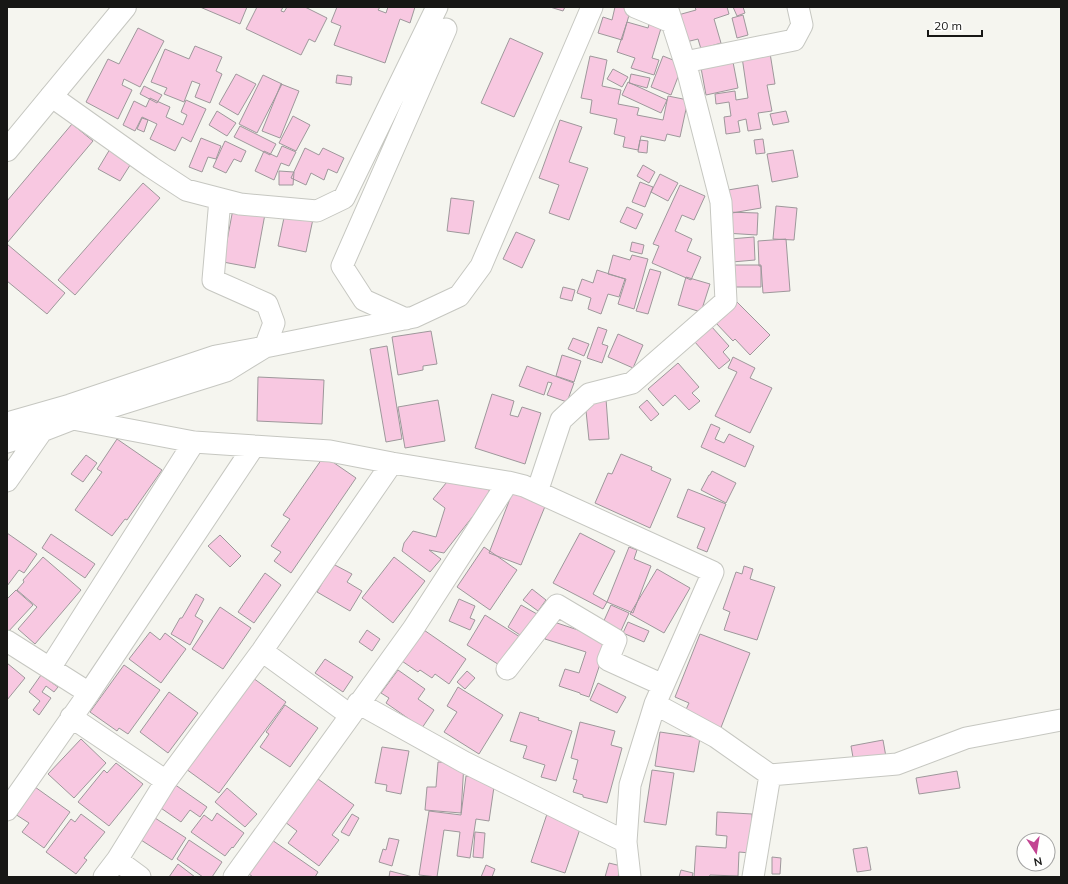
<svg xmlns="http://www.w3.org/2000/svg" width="1068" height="884" font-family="Mulish,sans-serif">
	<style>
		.building { fill: #f8c8e1; stroke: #9e989b }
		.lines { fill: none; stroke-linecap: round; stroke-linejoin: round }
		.street-casing { stroke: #c6c7c1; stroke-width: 23 }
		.secondary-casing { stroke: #c6c7c1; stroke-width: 24 }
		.street { stroke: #fff; stroke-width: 21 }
		.secondary { stroke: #fff; stroke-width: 22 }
	</style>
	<rect width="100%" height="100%" fill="#f5f5ef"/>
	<path class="building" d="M200 7H247L240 24Z
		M257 7H283L281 11 284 12 287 7H305L327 18 315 42 309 39 301 55 246 29Z
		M337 7H380L378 10 386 13 388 7H415L410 23 400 19 385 63 334 45 341 26 331 22Z
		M550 7H565L563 11Z
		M615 7 631 8 622 40 598 33 603 17 612 20Z
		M695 7H727L729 14 714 19 721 43 701 49 698 39 686 42 678 15 696 10Z
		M733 7H743L745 13 737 16Z
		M743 15 748 35 737 38 732 18Z
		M650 21 662 25 652 58 659 60 654 75 631 68 635 58 617 52 627 22 648 28Z
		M138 28 164 41 140 87 124 79 122 85 132 90 118 119 86 102 108 59 119 64Z
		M510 38 543 53 514 117 481 103Z
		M195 46 222 57 216 71 222 74 210 103 195 97 200 84 192 81 184 102 164 94 167 88 151 82 165 49 189 59Z
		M770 53 775 84 767 85 772 111 758 113 761 129 748 131 746 119 738 121 740 132 726 134 724 117 731 116 729 102 716 104 715 94 735 91 736 100 748 98 742 57Z
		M590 56 607 60 602 86 621 90 618 104 639 108 637 115 663 120 668 96 688 100 680 137 667 134 665 141 641 136 638 150 623 147 625 137 614 134 617 119 590 113 592 100 581 98Z
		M663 56 683 64 671 95 651 87Z
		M733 62 738 88 706 95 701 68Z
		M613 69 628 77 622 87 607 79Z
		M236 74 256 84 238 115 219 104Z
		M631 74 650 78 647 88 629 83Z
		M263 75 282 84 257 133 239 124Z
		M337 75 352 77 351 85 336 83Z
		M628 82 667 100 661 113 622 95Z
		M281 84 299 91 280 138 262 131Z
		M144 86 162 95 157 103 140 94Z
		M150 98 170 107 166 117 183 125 187 115 181 112 186 100 206 109 191 142 182 137 175 151 150 139 157 124 142 117 135 131 123 125 134 101 146 107Z
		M217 111 236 123 227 136 209 125Z
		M786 111 789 122 773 125 770 114Z
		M293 116 310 125 296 151 279 143Z
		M142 118 148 120 144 132 137 129Z
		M560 120 582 127 569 162 588 168 569 220 549 213 559 185 539 178Z
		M72 124 93 141 7 243V201Z
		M240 126 276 144 270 155 234 137Z
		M201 138 221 146 216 159 208 157 202 172 189 167Z
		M763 139 765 153 756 154 754 140Z
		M640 140 648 141 647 153 638 152Z
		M225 141 246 151 241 162 234 159 226 173 213 167Z
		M282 146 296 152 289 166 281 163 274 180 255 171 264 151 277 157Z
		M305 148 319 155 323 148 344 158 337 173 328 169 324 180 311 173 306 185 291 178Z
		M110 149 132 162 120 181 98 169Z
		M793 150 798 177 772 182 767 154Z
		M643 165 655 172 649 183 637 176Z
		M279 171 294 172 293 185H279Z
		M660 174 678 183 668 201 651 192Z
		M640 182 653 187 645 207 632 202Z
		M143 183 160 198 75 295 58 280Z
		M680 185 705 196 694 220 682 215 675 231 692 239 687 251 701 257 691 280 652 263 659 246 653 244Z
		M758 185 761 208 732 213 728 190Z
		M451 198 474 201 469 234 447 231Z
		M776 206 797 208 794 240 773 239Z
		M627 207 643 214 636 229 620 222Z
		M233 209 265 214 255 268 223 262Z
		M726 212 758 213 757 235 725 233Z
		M285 213 313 219 306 252 278 246Z
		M516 232 535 240 522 268 503 259Z
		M754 237 755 260 732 262 730 239Z
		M786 239 790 291 763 293 761 266H759L758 241Z
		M632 242 644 245 642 254 630 251Z
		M7 244 65 293 47 314 7 281Z
		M613 255 630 260 632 255 648 259 634 309 618 304 626 279 608 274Z
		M729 265H761V287H729Z
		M650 269 661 272 648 314 636 311Z
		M597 270 625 279 619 297 608 294 601 314 588 309 591 298 577 293 582 279 593 283Z
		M686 277 710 284 701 312 678 305Z
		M563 287 575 290 572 301 560 298Z
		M736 301 770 335 750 355 735 339 733 341 715 322Z
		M711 326 729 346 723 352 730 360 719 369 694 341Z
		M598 327 607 330 602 344 608 346 602 363 587 358Z
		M431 331 437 364 423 366V370L398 375 392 337Z
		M618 334 643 345 633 368 608 357Z
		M573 338 589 344 584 356 568 349Z
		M387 346 402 439 386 442 370 349Z
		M562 355 581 361 574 382 556 376Z
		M733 357 755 368 750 378 772 388 750 433 715 416 737 372 728 368Z
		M678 363 699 387 692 393 700 401 689 410 675 395 663 406 648 389Z
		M527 366 574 383 567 402 547 395 552 383 548 382 544 395 519 386Z
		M258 377 324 380 322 424 257 421Z
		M492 394 514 401 510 415 518 417 522 407 541 413 525 464 475 448Z
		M606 399 609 439 589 440 585 401Z
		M438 400 445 441 405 448 398 407Z
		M647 400 659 414 651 421 639 407Z
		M711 424 720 428 715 439 724 443 729 434 754 446 745 467 701 447Z
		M117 439 162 470 127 520 125 519 112 536 75 510 102 472 97 469Z
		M621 454 652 467 651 470 671 479 650 528 595 503 608 473 612 474Z
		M86 455 97 463 83 482 71 474Z
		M324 456 356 478 291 573 274 561 281 552 271 546 290 519 283 515Z
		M712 471 736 483 726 503 701 490 709 475H710Z
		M451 477 490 486 488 497 444 553 429 550 441 559 430 572 402 551 404 543 413 531 436 537 445 508 433 499Z
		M688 489 726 504 707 552 697 548 705 528 677 517Z
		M513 491 546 504 521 565 489 553Z
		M7 533 37 554 24 573 19 570 7 586Z
		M580 533 615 551 593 594 607 602 603 609 553 583Z
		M51 534 95 564 85 578 42 548Z
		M220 535 241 556 230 567 208 546Z
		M484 547 517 570 490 610 457 587Z
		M629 547 637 550 634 559 651 566 633 613 607 602Z
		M43 557 81 590 35 644 18 629 37 607 17 590 24 582 23 580Z
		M394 557 425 581 393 623 362 598Z
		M333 564 352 574 347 582 362 591 350 611 317 592Z
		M744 566 753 569 750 579 775 587 757 640 724 630 730 612 723 609 736 572 742 574Z
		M657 569 690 588 664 633 630 614Z
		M265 573 281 585 254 623 238 612Z
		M532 589 546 600 538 611 523 600Z
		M16 590 33 605 7 633V599Z
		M196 594 204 599 195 616 203 621 190 645 171 634 180 618H182Z
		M459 599 475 606 470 618 475 620 470 630 449 621Z
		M521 605 537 614 523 637 508 627Z
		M611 605 629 613 620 633 602 625Z
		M220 607 251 628 223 669 192 649Z
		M485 615 520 637 501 666 467 645Z
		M551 621 608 640 589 697 580 694V693L559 686 565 669 579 673 586 652 545 639Z
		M628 622 649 631 644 642 623 633Z
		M421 628 466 659 449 684 435 674 432 678 420 670 418 672 399 659Z
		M367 630 380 639 372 651 359 642Z
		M150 632 160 640 165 633 186 649 161 683 129 659Z
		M700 634 750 653 720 730 683 716 689 703 675 697Z
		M325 659 353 677 343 692 315 673Z
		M7 663 25 678 7 700Z
		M124 665 160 690 128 734 119 728 117 731 90 712Z
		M398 670 425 689 418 699 434 710 422 728 386 703 389 698 381 693Z
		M467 671 475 678 465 689 457 682Z
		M41 675 58 687 54 692 46 686 42 692 51 698 39 715 33 710 40 701 29 692Z
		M253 678 286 702 219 793 186 769Z
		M598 683 626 697 617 713 590 700Z
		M458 687 503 715 479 754 444 732 457 712 447 706Z
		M169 692 198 713 168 753 140 732Z
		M285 705 318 728 290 767 260 747 269 734 266 732Z
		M520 712 539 718 538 720 572 731 556 781 541 777 545 765 523 758 527 746 510 741Z
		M580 722 615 731 611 745 622 748 607 803 583 797V795L573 792 577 780 573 779 578 760 571 758Z
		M660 732 700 738 694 772 655 766Z
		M81 739 106 763 74 798 48 774Z
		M883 740 886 757 854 763 851 746Z
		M382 747 409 751 401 794 386 791 387 785 375 783Z
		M438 762 464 763 461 813 425 810 427 787H436Z
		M116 763 143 784 109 826 78 802 104 770 107 773Z
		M652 770 674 773 666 825 644 822Z
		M957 771 960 788 919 794 916 778Z
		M466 776 495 780 489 821 476 819 470 858 457 856 460 832 444 830 437 877 419 875 429 811 461 815Z
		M318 779 354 805 332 835 339 840 319 866 288 843 297 831 285 822Z
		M174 784 207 807 200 817 190 810 181 822 158 806Z
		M35 787 70 812 44 848 22 832 29 823 15 814Z
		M227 788 257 814 245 827 215 802Z
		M717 812 752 814 750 853 739 852 738 876 710 875 709 877H694L696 846 726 848 727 836 716 835Z
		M217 813 244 833 233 848 232 847 225 856 191 832 204 815 212 821Z
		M81 814 105 832 84 858 87 860 76 874 46 852 71 819 75 822Z
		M352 814 359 818 349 836 341 832Z
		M547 814 581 826 565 873 531 862Z
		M155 818 186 838 172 860 141 840Z
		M475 832 485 833 483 858 473 857Z
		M389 838 399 840 392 866 379 862 383 849 386 850Z
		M189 840 222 862 212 877H203L177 859Z
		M272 840 318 872 315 877H253L249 874Z
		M867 847 871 870 857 872 853 849Z
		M772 857 781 858 780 874H772Z
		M609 863 621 866 618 877H605Z
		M178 864 195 877H169Z
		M486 865 495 869 492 877H481Z
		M681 870 693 873 692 877H679Z
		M390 871 413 877H389Z"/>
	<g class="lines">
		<defs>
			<path id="street" d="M635 7 671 22
				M685 62 794 40 802 25 798 7
				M51 96 151 167 186 190 240 204 317 211 344 198 437 7
				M220 199 213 280 267 304 274 323 265 347
				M406 319 364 300 342 266 446 29
				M265 347 414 317 459 296 481 266 592 7
				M73 419 194 442 330 451 392 463 508 482 524 486 713 572 655 704 630 785 626 842 630 877
				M7 423 70 405 216 356 265 347 226 371 73 419 42 431 7 442
				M7 481 42 431
				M537 492 561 420 589 394 632 383 726 301 721 202 687 69 667 7
				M7 641 89 693
				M262 651 350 715
				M50 668 194 442
				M507 669 557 605 616 640 608 660 663 685
				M358 703 464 762 626 842
				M655 704 716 737 770 775 897 764 966 738 1061 720
				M71 717 166 781
				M7 810 89 693 254 446
				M117 860 140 877
				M104 877 117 860 166 781 262 651 392 463
				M234 877 413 629 508 482
				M753 877 770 775"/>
			<path id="secondary" d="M7 150 125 7"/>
		</defs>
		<use href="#street" class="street-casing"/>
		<use href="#secondary" class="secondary-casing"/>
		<use href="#street" class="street"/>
		<use href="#secondary" class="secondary"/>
	</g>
	<rect width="1068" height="884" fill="none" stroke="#171715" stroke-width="16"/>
	<g transform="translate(1036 852) rotate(168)"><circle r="19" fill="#fffffe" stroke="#a2a2a1"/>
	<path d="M0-3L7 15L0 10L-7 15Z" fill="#c34592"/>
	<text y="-6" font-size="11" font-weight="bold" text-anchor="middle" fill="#171715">N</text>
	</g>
	<path d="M928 30v6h54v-6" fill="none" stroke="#171715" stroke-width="2"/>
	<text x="934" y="30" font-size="12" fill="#171715" stroke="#fffffe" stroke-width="3" paint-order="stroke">20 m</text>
</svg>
